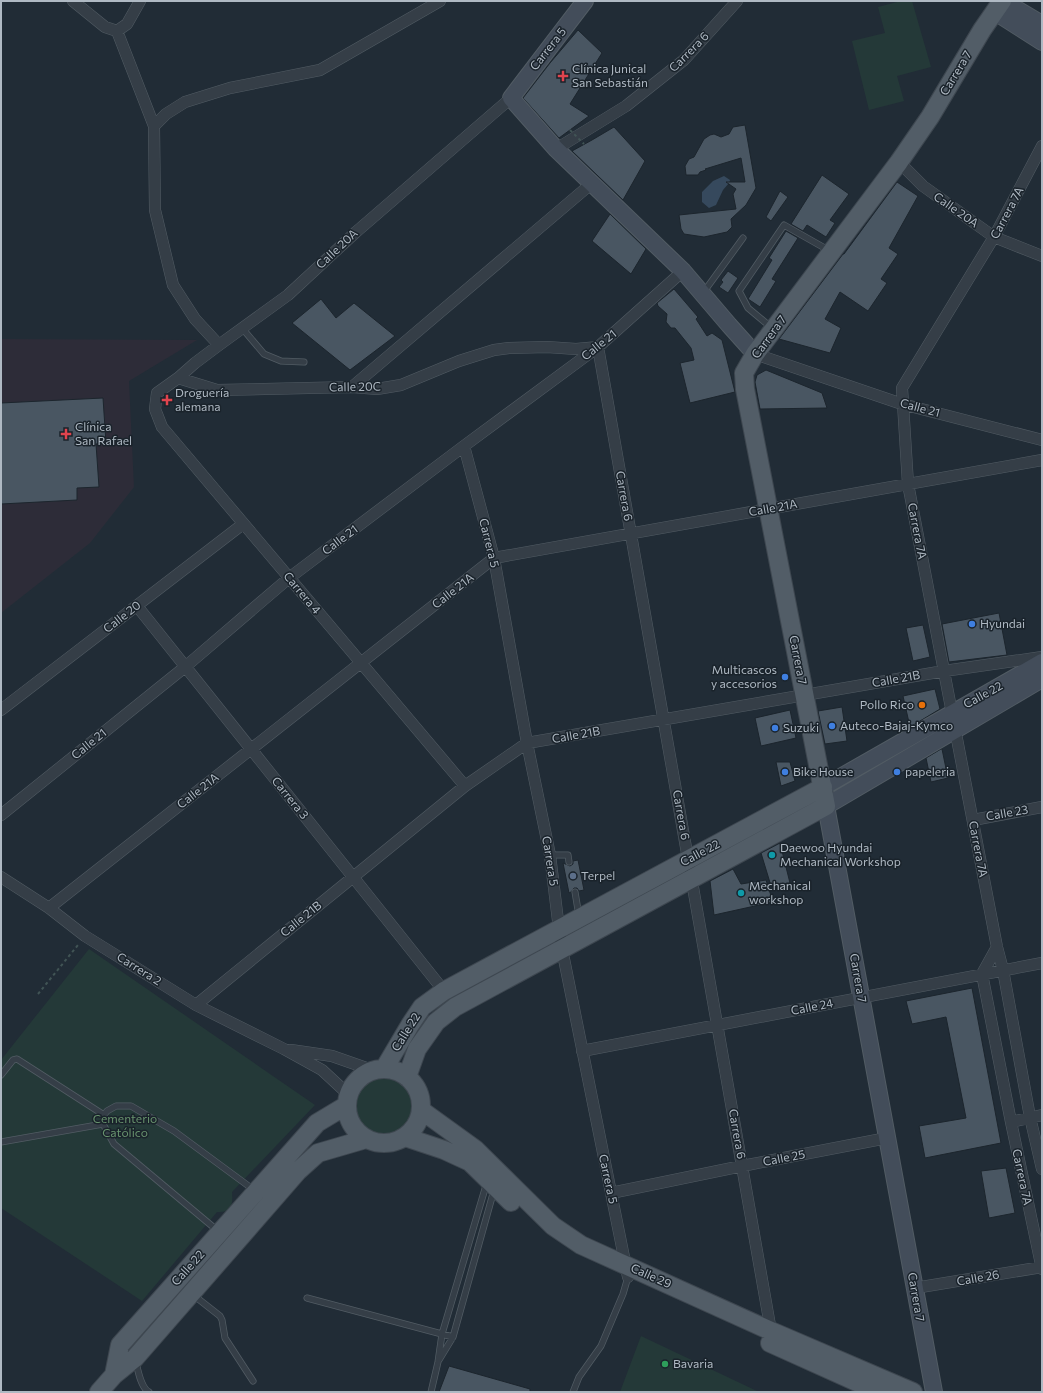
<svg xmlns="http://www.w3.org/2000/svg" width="1043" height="1393" font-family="Commissioner,sans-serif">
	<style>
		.medical { fill: #2d2c38 }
		.green { fill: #243938 }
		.water { fill: #36495d }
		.building { fill: #495662; stroke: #1c252d }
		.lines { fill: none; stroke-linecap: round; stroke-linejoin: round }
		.lane-casing { stroke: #525c64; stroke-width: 7 }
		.street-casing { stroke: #525c64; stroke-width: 12 }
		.secondary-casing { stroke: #525c64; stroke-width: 18 }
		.primary-casing { stroke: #3e4750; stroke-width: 20 }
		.path { stroke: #415455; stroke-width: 2; stroke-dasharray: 3 3; stroke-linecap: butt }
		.lane { stroke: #353e47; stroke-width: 5.5 }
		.street { stroke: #353e47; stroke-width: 11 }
		.secondary { stroke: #434d5a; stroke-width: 16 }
		.primary { stroke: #525d67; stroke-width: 18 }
		.path-bridge { stroke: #415455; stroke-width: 2; stroke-dasharray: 3 3; stroke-linecap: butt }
		.health-dot { fill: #e0444e; stroke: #1a232b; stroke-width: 1.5 }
		.shop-dot { fill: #3f7fe0; stroke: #1a232b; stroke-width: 1.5 }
		.food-dot { fill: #e8710a; stroke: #1a232b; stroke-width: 1.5 }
		.culture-dot { fill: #0f9aa8; stroke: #1a232b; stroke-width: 1.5 }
		.service-dot { fill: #5c6f8a; stroke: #1a232b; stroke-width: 1.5 }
		.leisure-dot { fill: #2e9e5b; stroke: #1a232b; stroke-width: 1.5 }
		.labels { text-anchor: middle; stroke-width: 3; stroke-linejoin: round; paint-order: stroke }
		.street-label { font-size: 12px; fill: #afb9c3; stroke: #1a232b }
		.poi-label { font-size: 12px; fill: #afb9c3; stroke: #1a232b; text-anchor: start }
		.park-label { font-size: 12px; fill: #68936e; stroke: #1a232b }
	</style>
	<rect width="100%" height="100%" fill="#212c36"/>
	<path class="medical" d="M1 339 197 340 129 381 134 487 90 543 1 613Z"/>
	<path class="green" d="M901 1H912L931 67 897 76 904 101 869 110 852 41 885 33 878 7Z
		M89 949 315 1105 232 1192C233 1205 232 1213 217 1212L142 1301 1 1208V1060Z
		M355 1106a29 29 0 1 1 58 0a29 29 0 1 1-58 0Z
		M641 1336 759 1392H620Z"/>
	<path class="water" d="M724 176 730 180 729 183 723 190 716 205 709 208 702 202V192L713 181Z"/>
	<path class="building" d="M578 30 602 53 570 104 589 116 559 138 523 98 550 63Z
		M745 125 756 188 746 205 731 219 732 227 727 232 704 237 684 234 681 229 679 215 736 209 733 194 736 189 726 182H745L741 158 705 169 706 170 700 172 698 175H686L685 166 689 159 694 157 704 139 710 135 714 134 721 137 729 134 733 127Z
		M614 127 645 161 623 200 572 151 592 140Z
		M822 175 849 194 830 220 835 223 826 237 807 225 803 231 791 224Z
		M897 182 918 196 889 248 898 254 881 279 887 283 868 311 840 292 825 319 841 328 830 353 779 339 843 254H844Z
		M780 191 788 197 771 221 766 217Z
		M610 214 646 249 631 274 592 241Z
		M786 231 798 238 772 279 776 281 760 307 748 299 772 260 769 258Z
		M728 271 738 278 728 293 719 287 723 282 721 280Z
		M674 289 698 317 696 319 707 336 712 333 722 340 735 392 690 403 680 363 694 360 691 348 675 328H671L666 322 667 314 658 306 657 303Z
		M321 299 336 318 354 303 395 336 350 370 292 323Z
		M766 370 822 393 827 408 760 409 755 382 757 375Z
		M103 398 106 443 96 444 99 487 77 488V500L1 504V403Z
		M999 613 1007 655 949 662 942 624Z
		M923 625 930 657 913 661 906 628Z
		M935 689 940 709 910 727 903 696Z
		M842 707 847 741 825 744 818 711Z
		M790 710 796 738 761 746 755 718Z
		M941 749H942L948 778 931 782 926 758Z
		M776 762H790L795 781 781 786Z
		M780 843 790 883 771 886 761 853Z
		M578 860 584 890 579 891 577 888H574L571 892 569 893 563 863 570 866 573 864V861Z
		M733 869 741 884 766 880 773 902 714 915 710 881Z
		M972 988 1001 1143 925 1158 919 1126 966 1118 946 1017 912 1024 906 1001Z
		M1006 1168 1015 1213 989 1218 981 1171Z
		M449 1366 530 1389V1392H439Z"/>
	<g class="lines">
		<defs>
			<path id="lane" d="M703 293 743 238
				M242 328 264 354 281 361 304 362
				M772 328 748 308 739 291 784 225 830 251
				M550 855H568L569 862
				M575 892 579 916
				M1 1075 13 1060 17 1059 104 1115
				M1 1142 103 1124
				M218 1231 114 1144 103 1124 104 1115 107 1111 116 1106H131L174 1131 254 1190
				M192 1294 220 1316 222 1320 225 1338 253 1381
				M307 1298 453 1337
				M439 1360 453 1337 494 1190
				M136 1362C138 1371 141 1388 149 1392
				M431 1392 438 1362 442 1334 487 1182
				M573 1392 579 1377 601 1346 623 1294 628 1277"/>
			<path id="street" d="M73 1 105 27 117 31
				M117 31 154 126 155 210 173 285 195 319 219 345
				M117 31 127 24 140 1
				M154 126 166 114 185 102 230 88 320 70 440 1
				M1042 146 994 237 902 388 908 484 997 947 1003 970 1030 1117 1042 1169
				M556 149 626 106 684 60 737 1
				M899 162 923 186 994 237 1042 256
				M755 354 902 404 1042 440
				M178 378 217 390 352 387 377 389 401 385 459 361 494 350 509 348 547 347 576 349 598 347 771 1331
				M352 387 591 184
				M464 446 494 558 527 743 550 855 559 929 562 949 628 1277
				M137 606 444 991
				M1 710 243 524
				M465 786 162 427 155 409 157 393 178 378 195 363 219 345 288 295 356 232 511 98
				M1 815 185 667 289 578 464 446 598 347 683 271
				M973 820 1042 807
				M1 877 49 908 85 936 196 1005 284 1049 322 1070 349 1095
				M49 908 494 558 1042 460
				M997 947 982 974 1011 1122 1042 1269
				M196 1005 465 786 527 743 944 671 1042 657
				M291 1050 332 1056 375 1071
				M582 1051 1042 963
				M1011 1122 1042 1115
				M611 1193 742 1166 887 1138
				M915 1288 1042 1267"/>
			<path id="secondary" d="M585 1 511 98 556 149 683 271 729 325 755 354
				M1003 1 1042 24
				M995 12 1042 42
				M823 787 1042 662
				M934 1392 826 806 1042 679"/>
			<path id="primary" d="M384 1069 410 1025 422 1007 444 991 823 787
				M347 1106a37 37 0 1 1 74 0a37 37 0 1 1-74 0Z
				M407 1077 417 1049 436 1022 455 1007 826 806 745 389 744 373 755 354 899 162 930 117 982 30 1002 1
				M421 1110 475 1149 553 1226 581 1245 771 1331 913 1392
				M405 1137 444 1150 470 1162 511 1202
				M770 1343 879 1392
				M114 1375 120 1345 317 1123 347 1105
				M99 1392 114 1375 135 1358 298 1171 318 1153 366 1139"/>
		</defs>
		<use href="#lane" class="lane-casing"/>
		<use href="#street" class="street-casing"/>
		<use href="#secondary" class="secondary-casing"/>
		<use href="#primary" class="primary-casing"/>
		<path class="path" d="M38 994 78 945"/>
		<use href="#lane" class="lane"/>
		<use href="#street" class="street"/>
		<use href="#secondary" class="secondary"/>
		<use href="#primary" class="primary"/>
		<path class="path-bridge" d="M570 130 584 144"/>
	</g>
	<g class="health-dot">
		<path d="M561 70h4v4h4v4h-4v4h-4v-4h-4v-4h4z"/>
		<path d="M165 394h4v4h4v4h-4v4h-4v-4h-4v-4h4z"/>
		<path d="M64 428h4v4h4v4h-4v4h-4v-4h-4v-4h4z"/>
	</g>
	<g class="shop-dot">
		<circle cx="972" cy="624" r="4"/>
		<circle cx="785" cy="677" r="4"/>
		<circle cx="832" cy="726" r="4"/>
		<circle cx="775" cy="728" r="4"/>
		<circle cx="785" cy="772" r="4"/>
		<circle cx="897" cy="772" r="4"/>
	</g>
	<circle class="food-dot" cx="922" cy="705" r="4"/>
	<g class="culture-dot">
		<circle cx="772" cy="855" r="4"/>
		<circle cx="741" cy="893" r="4"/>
	</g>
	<circle class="service-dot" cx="573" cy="876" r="4"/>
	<circle class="leisure-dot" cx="665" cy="1364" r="4"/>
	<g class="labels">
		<g class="street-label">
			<text transform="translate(548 49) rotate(-52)" y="4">Carrera 5</text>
			<text transform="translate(689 52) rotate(-45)" y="4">Carrera 6</text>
			<text transform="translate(956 73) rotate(-59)" y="4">Carrera 7</text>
			<text transform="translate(956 210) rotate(35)" y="4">Calle 20A</text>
			<text transform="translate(1007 213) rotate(-62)" y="4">Carrera 7A</text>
			<text transform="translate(337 249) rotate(-43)" y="4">Calle 20A</text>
			<text transform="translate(769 337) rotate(-54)" y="4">Carrera 7</text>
			<text transform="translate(599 345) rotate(-39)" y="4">Calle 21</text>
			<text transform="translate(355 387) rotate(-1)" y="4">Calle 20C</text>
			<text transform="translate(920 408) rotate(15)" y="4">Calle 21</text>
			<text transform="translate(624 496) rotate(80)" y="4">Carrera 6</text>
			<text transform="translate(773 508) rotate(-10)" y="4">Calle 21A</text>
			<text transform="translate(917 531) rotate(79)" y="4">Carrera 7A</text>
			<text transform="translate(340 540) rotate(-37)" y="4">Calle 21</text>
			<text transform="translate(489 543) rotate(76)" y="4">Carrera 5</text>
			<text transform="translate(453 591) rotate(-38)" y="4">Calle 21A</text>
			<text transform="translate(302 593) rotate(50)" y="4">Carrera 4</text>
			<text transform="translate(122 617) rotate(-38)" y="4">Calle 20</text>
			<text transform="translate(798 660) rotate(79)" y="4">Carrera 7</text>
			<text transform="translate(896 679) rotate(-10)" y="4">Calle 21B</text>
			<text transform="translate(983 695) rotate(-29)" y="4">Calle 22</text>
			<text transform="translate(576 735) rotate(-10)" y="4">Calle 21B</text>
			<text transform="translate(89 744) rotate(-39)" y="4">Calle 21</text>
			<text transform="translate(198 791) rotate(-38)" y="4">Calle 21A</text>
			<text transform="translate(290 798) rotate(51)" y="4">Carrera 3</text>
			<text transform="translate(1007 813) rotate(-10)" y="4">Calle 23</text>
			<text transform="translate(681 815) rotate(80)" y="4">Carrera 6</text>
			<text transform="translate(978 849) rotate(79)" y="4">Carrera 7A</text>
			<text transform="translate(700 853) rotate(-28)" y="4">Calle 22</text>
			<text transform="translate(550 861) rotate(81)" y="4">Carrera 5</text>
			<text transform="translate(301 919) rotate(-39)" y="4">Calle 21B</text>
			<text transform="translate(139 969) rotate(32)" y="4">Carrera 2</text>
			<text transform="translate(858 978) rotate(80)" y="4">Carrera 7</text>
			<text transform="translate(812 1007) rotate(-11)" y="4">Calle 24</text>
			<text transform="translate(406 1032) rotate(-58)" y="4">Calle 22</text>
			<text transform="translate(737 1134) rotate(80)" y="4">Carrera 6</text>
			<text transform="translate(784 1158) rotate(-11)" y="4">Calle 25</text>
			<text transform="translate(1022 1177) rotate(78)" y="4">Carrera 7A</text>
			<text transform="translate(608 1179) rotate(78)" y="4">Carrera 5</text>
			<text transform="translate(188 1268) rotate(-48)" y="4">Calle 22</text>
			<text transform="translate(651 1276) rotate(24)" y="4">Calle 29</text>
			<text transform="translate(978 1278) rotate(-10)" y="4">Calle 26</text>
			<text transform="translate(916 1297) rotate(80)" y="4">Carrera 7</text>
		</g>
		<g class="poi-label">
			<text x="572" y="73">Clínica Junical<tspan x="572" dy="14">San Sebastián</tspan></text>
			<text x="175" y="397">Droguería<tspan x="175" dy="14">alemana</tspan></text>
			<text x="75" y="431">Clínica<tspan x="75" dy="14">San Rafael</tspan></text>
			<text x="980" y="628">Hyundai</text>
			<text x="777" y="674" text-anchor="end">Multicascos<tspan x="777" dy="14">y accesorios</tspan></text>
			<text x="914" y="709" text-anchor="end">Pollo Rico</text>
			<text x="840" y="730">Auteco-Bajaj-Kymco</text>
			<text x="783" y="732">Suzuki</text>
			<text x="793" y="776">Bike House</text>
			<text x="905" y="776">papeleria</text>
			<text x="780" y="852">Daewoo Hyundai<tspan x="780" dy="14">Mechanical Workshop</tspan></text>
			<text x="581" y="880">Terpel</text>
			<text x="749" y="890">Mechanical<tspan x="749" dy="14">workshop</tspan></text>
			<text x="673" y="1368">Bavaria</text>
		</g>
		<g class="park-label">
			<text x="125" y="1123">Cementerio<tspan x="125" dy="14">Católico</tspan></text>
		</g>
	</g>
	<rect width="1043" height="1393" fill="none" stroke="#afb9c3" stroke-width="4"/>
</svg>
